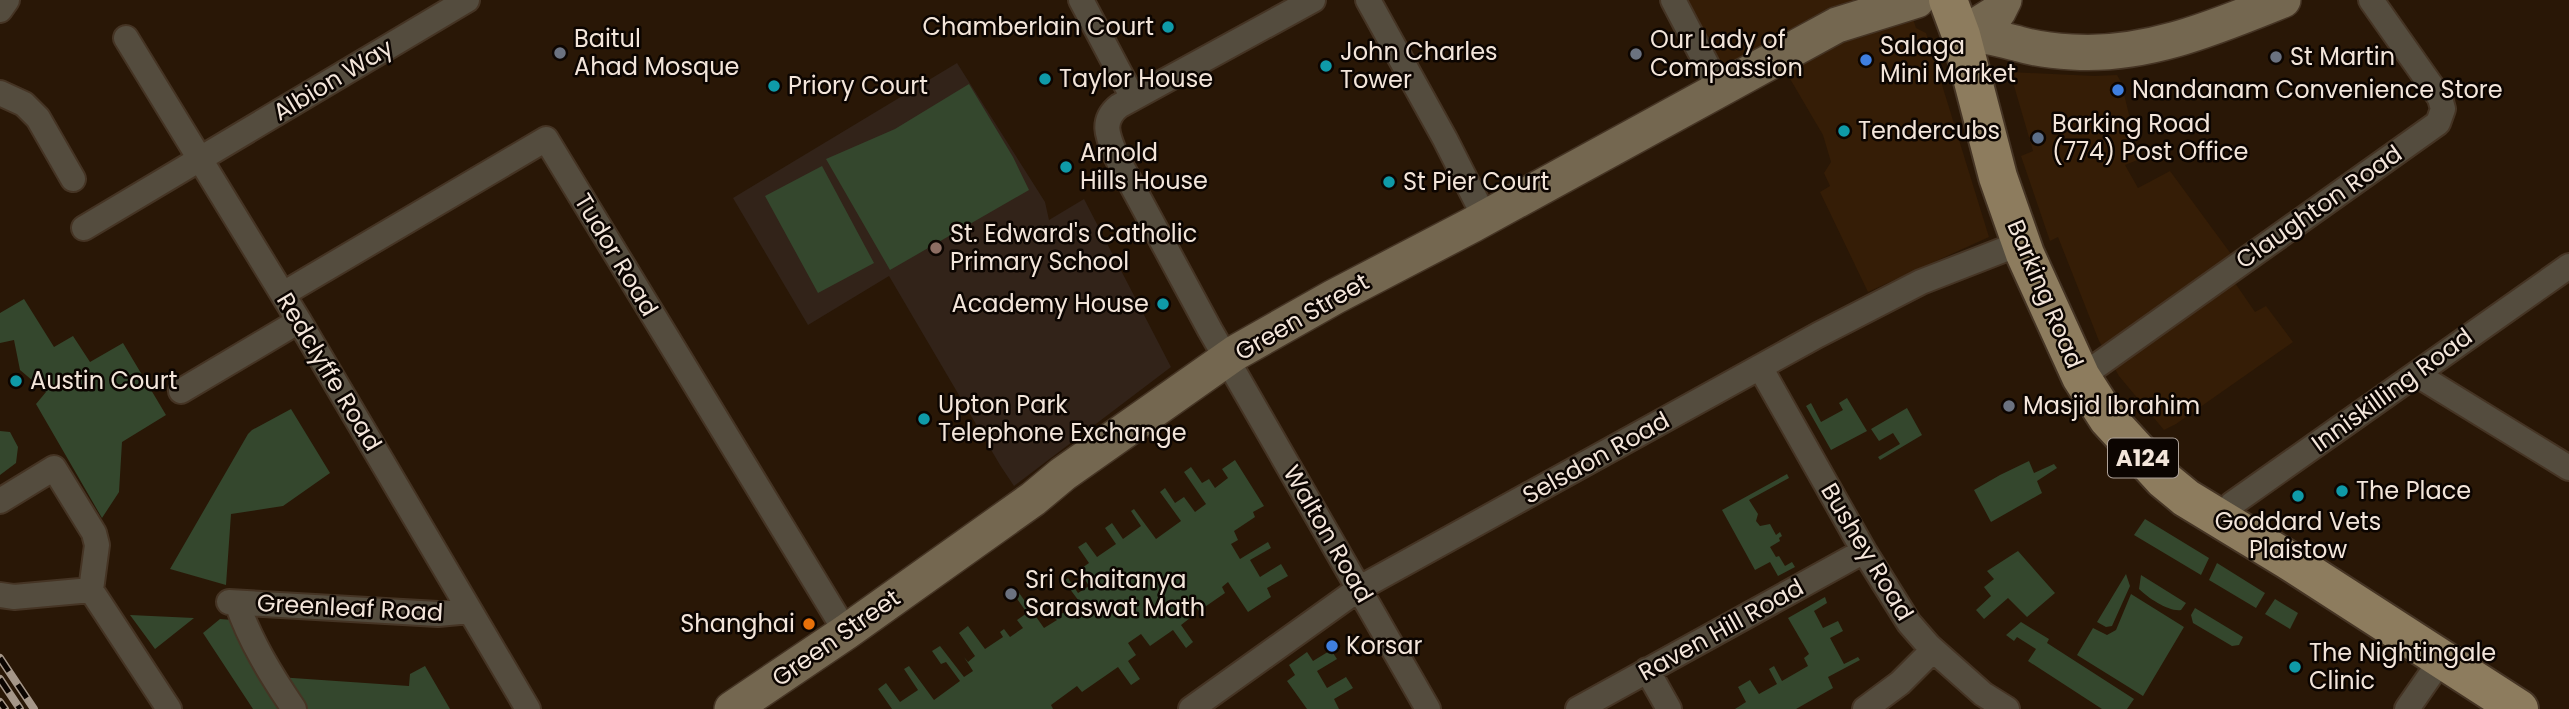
<svg xmlns="http://www.w3.org/2000/svg" width="2569" height="709" font-family="Poppins,sans-serif">
	<style>
		.built { fill: #351d06 }
		.education { fill: #322319 }
		.green { fill: #34472d }
		.lines { fill: none; stroke-linecap: round; stroke-linejoin: round }
		.street-casing { stroke: #453424; stroke-width: 28 }
		.secondary-casing { stroke: #453424; stroke-width: 38 }
		.primary-casing { stroke: #453424; stroke-width: 42 }
		.street { stroke: #544c3e; stroke-width: 24 }
		.secondary { stroke: #746750; stroke-width: 35 }
		.primary { stroke: #8d7c5e; stroke-width: 38 }
		.rail-casing { stroke: #a69789; stroke-width: 8 }
		.rail { stroke: #0c0501; stroke-width: 5; stroke-dasharray: 16; stroke-linecap: butt }
		.culture-dot { fill: #0f9aa8; stroke: #0c0501; stroke-width: 2.5 }
		.worship-dot { fill: #6b7280; stroke: #0c0501; stroke-width: 2.5 }
		.shop-dot { fill: #3f7fe0; stroke: #0c0501; stroke-width: 2.5 }
		.service-dot { fill: #5c6f8a; stroke: #0c0501; stroke-width: 2.5 }
		.education-dot { fill: #8d6e63; stroke: #0c0501; stroke-width: 2.5 }
		.food-dot { fill: #e8710a; stroke: #0c0501; stroke-width: 2.5 }
		.labels { text-anchor: middle; stroke-width: 5; stroke-linejoin: round; paint-order: stroke }
		.shield { fill: #0c0501; stroke: #aea299; stroke-width: 2 }
		.shield-label { font-size: 23px; font-weight: bold; fill: #f3e5da }
		.poi-label { font-size: 24px; fill: #f3e5da; stroke: #0c0501; text-anchor: start }
		.street-label { font-size: 24px; fill: #f3e5da; stroke: #0c0501 }
	</style>
	<rect width="100%" height="100%" fill="#291706"/>
	<path class="built" d="M1685 0H1907L1916 28 1926 33 1989 237 1868 292 1820 192 1830 186 1824 173 1831 162 1823 135 1786 72 1719 63Z
		M2010 72 2094 76 2117 75 2121 82 2140 159 2125 165 2138 188 2170 171 2231 254 2233 280 2255 312 2266 306 2293 342 2176 424 2164 430 2119 376 2099 341 2058 237 2050 241 2021 156 2033 151Z"/>
	<path class="education" d="M957 63 1045 202 1049 220 1084 199 1171 367 1014 486 1000 465 889 276 808 325 733 198Z"/>
	<path class="green" d="M969 84 1013 157 1029 190 890 270 826 159 895 129Z
		M822 166 874 263 818 293 765 196Z
		M24 299 54 347 73 336 90 362 123 343 166 415 122 442 119 492 102 518 36 404 46 392 20 370 14 340 0 343V313Z
		M1847 398 1867 431 1831 450 1806 406 1811 403 1821 422 1843 410 1839 403Z
		M1907 408 1922 435 1880 460 1878 457 1900 444 1893 433 1879 441 1871 429Z
		M291 409 330 473 283 506 231 514 226 585 170 569 248 434 252 430Z
		M0 431 10 432 18 447 16 463 0 475Z
		M1235 460 1264 506 1253 512 1255 517 1234 531 1238 540 1231 544 1240 559 1268 542 1271 548 1250 560 1260 577 1281 564 1288 576 1267 588 1271 597 1248 612 1228 582 1222 587 1225 593 1199 611 1193 603 1185 609 1190 618 1181 625 1193 642 1186 648 1173 630 1150 646 1141 634 1128 643 1136 655 1128 661 1140 679 1131 685 1118 667 1082 692 1077 686 1051 705 1053 709H892L878 689 886 683 900 702 918 690 904 669 909 666 934 700 960 681 946 662 941 664 932 651 940 646 964 677 973 671 964 657 968 662 975 656 959 633 968 626 985 649 1003 637 1000 632 1004 629 1010 637 1023 628 1017 620 1027 613 1013 593 1017 590 1044 628 1057 620 1055 618 1069 609 1078 619 1087 612 1064 581 1068 578 1078 593 1089 586 1079 570 1089 563 1078 547 1086 542 1097 557 1116 544 1105 528 1112 523 1123 539 1141 526 1131 511 1134 509 1156 539 1181 521 1160 492 1165 488 1175 503 1184 497 1195 512 1206 504 1184 472 1191 467 1202 483 1209 479 1215 488 1228 478 1222 469Z
		M2029 461 2034 473 2054 464 2057 468 2037 481 2042 493 1991 522 1974 490 2000 475Z
		M1787 474 1789 478 1749 500 1758 514 1756 521 1760 526 1770 524 1776 535 1780 532 1782 536 1779 538 1780 541 1770 547 1776 557 1779 556 1785 566 1792 562 1795 567 1778 576 1770 562 1755 570 1722 510Z
		M2145 519 2209 558 2201 575 2134 535Z
		M2018 551 2055 593 2027 617 2008 598 1984 619 1976 610 1991 596 1984 587 1994 579 1987 571Z
		M2217 563 2265 593 2256 608 2209 580Z
		M2126 574 2130 586 2112 626 2106 627 2097 622Z
		M2141 575 2186 603 2181 610C2169 612 2148 598 2139 589Z
		M2131 594 2184 627 2143 696 2077 655 2093 628 2107 635 2116 630Z
		M1825 597 1827 603 1814 611 1823 628 1838 621 1843 631 1830 638 1844 664 1858 657 1860 660 1828 677 1833 688 1796 709H1735L1746 702 1738 687 1750 680 1759 694 1777 684 1769 669 1774 666 1782 681 1808 666 1804 658 1809 654 1788 618Z
		M2275 599 2298 613 2290 629 2265 614Z
		M2195 608 2243 637 2239 645 2232 646 2193 623 2191 615Z
		M130 615 194 618 155 649Z
		M220 619 232 620 287 709H253L203 633Z
		M2021 622 2049 639 2047 643 2134 699 2127 709H2102L2028 661 2036 649 2017 637 2014 641 2006 635Z
		M1331 650 1337 659 1317 671 1327 688 1346 677 1353 688 1334 699 1339 709H1307L1287 681 1295 675 1289 665 1307 652 1313 661Z
		M425 666 450 709H302L278 677 409 686 410 674Z"/>
	<g class="lines">
		<defs>
			<path id="street" d="M1081 0 1133 98
				M1313 0 1119 106C1100 121 1108 137 1116 156L1210 330 1428 709
				M1368 0 1445 139 1485 218
				M1673 0 1719 88
				M0 10 7 0
				M126 38 299 321 528 709
				M0 93 24 104 38 118 73 179
				M84 228 467 0
				M283 294 546 139 846 632
				M1760 367 1864 551 1909 623 1929 646 1983 694 2007 709
				M2416 374 2569 468
				M2081 377 2438 123 2443 109 2440 98 2371 0
				M181 391 299 321
				M0 501 54 468 94 533 97 545 91 590 169 709
				M2221 520 2232 504 2569 266
				M0 595 14 597 91 590
				M229 602 438 614 470 611
				M237 603C250 641 271 675 294 709
				M1647 670 1669 709
				M1191 709 1360 588 1818 335 1921 282 2021 243
				M1578 709 1864 551
				M1865 709 1900 683 1933 650
				M2407 709 2441 660"/>
			<path id="secondary" d="M1961 35C1982 34 1999 39 2019 44 2036 49 2054 51 2072 52 2146 57 2216 27 2283 0
				M1961 35 1998 12 2004 0
				M732 709 846 632 1033 499 1063 474 1235 353 1334 297 1472 225 1837 25 1917 0"/>
			<path id="primary" d="M1948 0 1961 35 1998 177 2025 254 2081 377 2108 419 2163 479 2186 498 2288 560 2519 709"/>
		</defs>
		<use href="#street" class="street-casing"/>
		<use href="#secondary" class="secondary-casing"/>
		<use href="#primary" class="primary-casing"/>
		<use href="#street" class="street"/>
		<use href="#secondary" class="secondary"/>
		<use href="#primary" class="primary"/>
		<defs>
			<path id="rail" d="M0 658 34 709
				M0 679 20 709
				M0 702 5 709"/>
		</defs>
		<use href="#rail" class="rail-casing"/>
		<use href="#rail" class="rail"/>
	</g>
	<g class="culture-dot">
		<circle cx="1168" cy="27" r="7"/>
		<circle cx="1326" cy="66" r="7"/>
		<circle cx="1045" cy="79" r="7"/>
		<circle cx="774" cy="86" r="7"/>
		<circle cx="1844" cy="131" r="7"/>
		<circle cx="1066" cy="167" r="7"/>
		<circle cx="1389" cy="182" r="7"/>
		<circle cx="1163" cy="304" r="7"/>
		<circle cx="16" cy="381" r="7"/>
		<circle cx="924" cy="419" r="7"/>
		<circle cx="2342" cy="491" r="7"/>
		<circle cx="2298" cy="496" r="7"/>
		<circle cx="2295" cy="667" r="7"/>
	</g>
	<g class="worship-dot">
		<circle cx="560" cy="53" r="7"/>
		<circle cx="1636" cy="54" r="7"/>
		<circle cx="2276" cy="57" r="7"/>
		<circle cx="2009" cy="406" r="7"/>
		<circle cx="1011" cy="594" r="7"/>
	</g>
	<g class="shop-dot">
		<circle cx="1866" cy="60" r="7"/>
		<circle cx="2118" cy="90" r="7"/>
		<circle cx="1332" cy="646" r="7"/>
	</g>
	<circle class="service-dot" cx="2038" cy="138" r="7"/>
	<circle class="education-dot" cx="936" cy="248" r="7"/>
	<circle class="food-dot" cx="809" cy="624" r="7"/>
	<g class="labels">
		<rect class="shield" x="2108" y="438.5" width="70" height="39" rx="5"/>
		<g class="shield-label">
			<text x="2143" y="466">A124</text>
		</g>
		<g class="poi-label">
			<text x="1154" y="35" text-anchor="end">Chamberlain Court</text>
			<text x="574" y="47">Baitul<tspan x="574" dy="28">Ahad Mosque</tspan></text>
			<text x="1650" y="48">Our Lady of<tspan x="1650" dy="28">Compassion</tspan></text>
			<text x="1880" y="54">Salaga<tspan x="1880" dy="28">Mini Market</tspan></text>
			<text x="1340" y="60">John Charles<tspan x="1340" dy="28">Tower</tspan></text>
			<text x="2290" y="65">St Martin</text>
			<text x="1059" y="87">Taylor House</text>
			<text x="788" y="94">Priory Court</text>
			<text x="2132" y="98">Nandanam Convenience Store</text>
			<text x="2052" y="132">Barking Road<tspan x="2052" dy="28">(774) Post Office</tspan></text>
			<text x="1858" y="139">Tendercubs</text>
			<text x="1080" y="161">Arnold<tspan x="1080" dy="28">Hills House</tspan></text>
			<text x="1403" y="190">St Pier Court</text>
			<text x="950" y="242">St. Edward's Catholic<tspan x="950" dy="28">Primary School</tspan></text>
			<text x="1149" y="312" text-anchor="end">Academy House</text>
			<text x="30" y="389">Austin Court</text>
			<text x="938" y="413">Upton Park<tspan x="938" dy="28">Telephone Exchange</tspan></text>
			<text x="2023" y="414">Masjid Ibrahim</text>
			<text x="2356" y="499">The Place</text>
			<text x="2298" y="530" text-anchor="middle">Goddard Vets<tspan x="2298" dy="28">Plaistow</tspan></text>
			<text x="1025" y="588">Sri Chaitanya<tspan x="1025" dy="28">Saraswat Math</tspan></text>
			<text x="795" y="632" text-anchor="end">Shanghai</text>
			<text x="1346" y="654">Korsar</text>
			<text x="2309" y="661">The Nightingale<tspan x="2309" dy="28">Clinic</tspan></text>
		</g>
		<g class="street-label">
			<text transform="translate(333 80) rotate(-31)" y="8">Albion Way</text>
			<text transform="translate(2319 207) rotate(-35)" y="8">Claughton Road</text>
			<text transform="translate(616 255) rotate(59)" y="8">Tudor Road</text>
			<text transform="translate(2045 294) rotate(67)" y="8">Barking Road</text>
			<text transform="translate(1302 317) rotate(-30)" y="8">Green Street</text>
			<text transform="translate(329 372) rotate(59)" y="8">Redclyffe Road</text>
			<text transform="translate(2392 390) rotate(-36)" y="8">Inniskilling Road</text>
			<text transform="translate(1596 458) rotate(-29)" y="8">Selsdon Road</text>
			<text transform="translate(1328 534) rotate(60)" y="8">Walton Road</text>
			<text transform="translate(1867 552) rotate(59)" y="8">Bushey Road</text>
			<text transform="translate(350 608) rotate(3)" y="8">Greenleaf Road</text>
			<text transform="translate(1721 630) rotate(-29)" y="8">Raven Hill Road</text>
			<text transform="translate(836 638) rotate(-35)" y="8">Green Street</text>
		</g>
	</g>
</svg>
